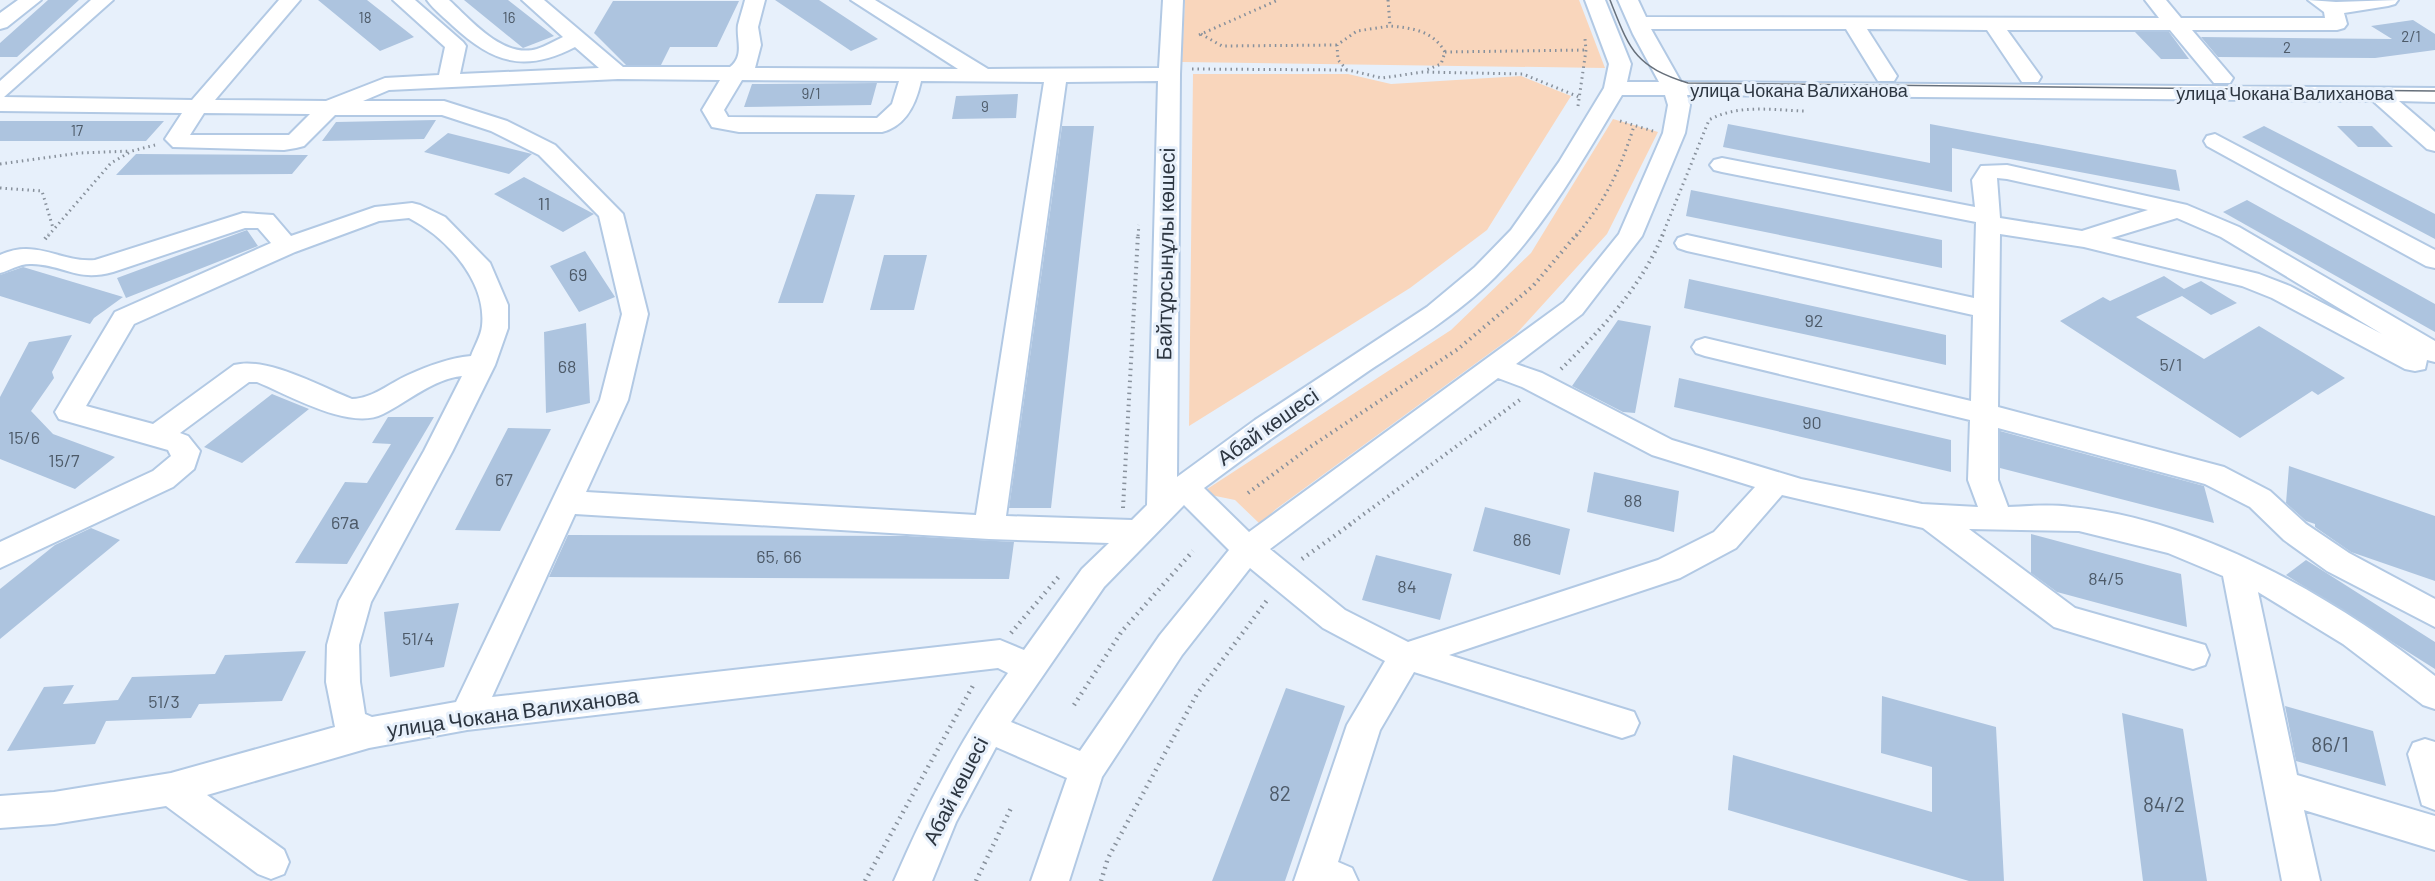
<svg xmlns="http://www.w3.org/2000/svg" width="2435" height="881" font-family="Barlow,sans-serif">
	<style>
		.green { fill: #f9d6bc }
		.building { fill: #adc4df }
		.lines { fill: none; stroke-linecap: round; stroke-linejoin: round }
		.minor-casing { stroke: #b2c9e4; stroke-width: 4 }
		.path-far2 { stroke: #88919c; stroke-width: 3; stroke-dasharray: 1.5 4; stroke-linecap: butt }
		.path-far1 { stroke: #88919c; stroke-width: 4; stroke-dasharray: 1.5 4.5; stroke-linecap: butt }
		.path { stroke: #88919c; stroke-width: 4.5; stroke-dasharray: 1.5 5; stroke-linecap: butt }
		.minor { fill: #fff; fill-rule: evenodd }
		.tram { stroke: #67707b; stroke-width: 1.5 }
		.labels { text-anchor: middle; stroke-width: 6; stroke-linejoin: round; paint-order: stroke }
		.far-number-label { font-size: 15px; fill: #4d5a68 }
		.far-street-label { font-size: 18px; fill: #2d3641; stroke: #e7f0fb }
		.number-label { font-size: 18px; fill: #4d5a68 }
		.street-label { font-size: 21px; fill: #2d3641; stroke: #e7f0fb }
		.near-number-label { font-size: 21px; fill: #4d5a68 }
	</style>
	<rect width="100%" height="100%" fill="#e7f0fb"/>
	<path class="green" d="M1185 0H1579L1605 68 1182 62Z
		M1193 74H1348L1391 84 1521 76 1571 96 1487 230 1410 288 1189 426Z
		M1613 119 1658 132 1607 234 1516 334 1276 509 1260 524 1235 500 1201 493 1451 330 1531 253Z"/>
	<path class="building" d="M48 0H79L17 57H0V43Z
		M318 0H367L414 37 380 51Z
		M464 0H508L554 36 523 48Z
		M775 0H819L878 39 851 51Z
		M613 1H739L717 47H670L661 65H626L594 33Z
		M2413 20 2435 34V50L2375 58 2218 57 2201 37 2392 39 2371 26Z
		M2135 32H2169L2189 59H2161Z
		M877 83 871 105 744 107 752 84Z
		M1018 94 1016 118 952 119 956 96Z
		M436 120 424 139 322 141 336 122Z
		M0 121H164L146 141H0Z
		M1728 124 1930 163V124L2176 170 2180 191 1952 148V192L1723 147Z
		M1062 126H1094L1051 508H1009Z
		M2264 126 2435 214V239L2242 137Z
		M2337 126H2372L2393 147H2358Z
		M448 133 532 154 509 174 424 152Z
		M136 154 308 155 292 174 116 175Z
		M524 177 594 214 563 232 494 194Z
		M1691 190 1942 240V268L1686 216Z
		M816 194 855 195 823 303H778Z
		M2247 200 2435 304V332L2223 212Z
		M247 230 258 246 126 298 117 278Z
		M585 251 615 297 579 312 550 266Z
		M884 255H927L914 310H870Z
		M23 267 123 297 94 318 90 324 0 296V275Z
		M2164 276 2184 289 2201 281 2237 303 2211 315 2182 296 2136 317 2204 359 2259 326 2345 378 2318 395 2312 391 2240 438 2060 321 2103 297 2110 301Z
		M1689 279 1946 335V365L1684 308Z
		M1618 320 1651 326 1635 413 1623 412 1572 386Z
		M586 323 590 403 546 413 544 332Z
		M72 335 52 372 54 378 31 411 53 434 115 457 75 489 0 459V397L29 342Z
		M1679 378 1951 440V472L1674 407Z
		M272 394 309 409 242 463 204 447Z
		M388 417H434L347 564 295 563 345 482 367 483 391 444 372 443Z
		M508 428 551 429 500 531 455 530Z
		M2000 431 2204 486 2214 523 2000 468Z
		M2289 466 2435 516V581L2351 552 2315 527V524L2306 521 2286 503Z
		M1594 472 1679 491 1674 532 1587 512Z
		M1485 507 1570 529 1560 575 1473 551Z
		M91 528 120 540 0 639V589L55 545Z
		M2031 534 2181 574 2187 627 2057 592 2031 573Z
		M568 535 907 536 1014 542 1009 579 549 577Z
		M1376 555 1452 574 1440 620 1362 600Z
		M2306 560 2435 642V669L2286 575Z
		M459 603 444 667 390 677 384 612Z
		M306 651 282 701 199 704 191 718 106 721 95 744 7 751 44 687 74 685 63 704 118 700 132 677 215 674 225 655Z
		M1286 688 1345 706 1285 881H1212Z
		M1882 696 1996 727 2004 881H1969L1728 810 1733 755 1932 812V767L1881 753Z
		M2285 706 2373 731 2386 786 2296 761Z
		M2122 713 2183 729 2207 881H2143Z"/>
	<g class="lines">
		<defs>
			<path id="minor" d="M18 0H41L7 27 0 29V13Z
				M91 0H113L4 97 192 100 279 0H300L215 100 326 101 385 78 439 75 445 47 393 0H415L463 42 466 46 460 74 599 68 575 47C525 73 493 63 453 26 445 18 434 10 427 0H449C471 20 503 59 537 49 546 46 554 41 563 37L522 0H544L623 67H730C745 55 736 40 738 25 740 17 743 8 745 0H765L758 27 761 45 755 68 958 69 851 0H875L988 69 1159 68 1163 0H1183L1180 74 1177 477 1255 420 1427 307 1475 267 1511 230 1559 162 1604 88 1609 64 1585 0H1605L1631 64 1627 82H1659L1633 34 1618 0H1638L1646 17 2159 18 2145 0H2166L2181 18H2325L2324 12 2308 0 2336 2 2398 0 2395 4 2388 6 2344 13 2347 24 2344 28 2337 30H2192L2233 78 2230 83H2214L2170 30H2007L2041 77 2038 82H2022L1987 30 1867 29 1897 76 1894 81H1878L1846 29H1651L1681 82 2435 88V102L2399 101 2435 132V151L2427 149 2373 101 1687 95 1690 105 1685 133 1642 236 1582 314 1516 364 1542 373 1672 440 1801 479 1922 504 1978 507 1968 480 1970 420 1705 356 1696 353 1692 347 1696 341 1705 338 1971 401 1973 315 1687 251 1678 248 1675 243 1678 238 1687 235 1974 298 1976 222 1722 172 1714 170 1710 165 1714 160 1722 158 1975 207 1972 180 1981 166 2007 165 2187 205 2239 227 2435 341V362L2427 360 2425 369 2415 371 2405 369 2272 298 2242 286 2084 247 2000 234 1998 407 2224 467 2270 491 2306 524 2349 553 2435 599V627L2327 571 2284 540 2250 507 2205 484 1998 428V480L2008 507C2029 506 2050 504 2071 507 2199 519 2335 598 2435 676V709L2423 705 2343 644 2258 592 2297 775 2435 816V850L2304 810 2320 881H2282L2223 576 2168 553 2079 531 1969 529 2075 608 2205 645 2209 655 2205 665 2193 669 2054 627 1923 528 1782 495 1736 548 1680 578 1449 655 1634 712 1639 723 1634 734 1622 738 1414 672 1380 730 1338 862 1352 868 1358 881H1294L1347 725 1385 661 1323 628 1250 568 1182 655 1102 777 1069 881H1031L1067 778 996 747 956 822 932 881H894C926 807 961 738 1008 673L998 668 467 730 369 748 207 795 284 850 289 862 284 874 271 879 258 874 166 806 54 824 0 828V796L54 792 171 773 335 727 326 682 327 645 339 601 424 451 462 376C433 379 409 401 383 414 350 431 289 395 257 382H249L180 433 188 436 200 451 194 469 173 487 0 568V542L153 471 171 456 168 450 59 419 55 412 115 312 271 243 258 228H245L113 272C76 282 65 265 32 264 20 263 11 270 0 273V255C37 238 60 263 95 260L243 213 273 215 291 236 375 207 412 203 420 205 445 217 490 263 508 305V328L495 365 452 452 371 602 359 645 360 682 365 714 372 717 456 702 600 400 622 314 599 216 539 155 491 131 442 115H335L304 146 296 148 284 150 173 147 165 139 182 113 0 111V81ZM618 79 720 80 702 110 712 127 739 132H882C906 126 916 104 921 81L1044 82 976 515 586 492 628 400 648 314 623 214 555 145 507 121 444 101H363L389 90ZM742 80 899 81 892 104 877 118 728 117 724 110ZM1158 81 1147 505 1132 520 1006 516 1066 82ZM1622 95H1665L1668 105 1663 133 1619 234 1564 302 1249 532 1204 488C1257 448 1312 410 1367 372 1411 343 1457 315 1495 277 1547 224 1584 158 1622 95ZM204 113 310 114 289 135H190ZM1997 178 2007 179 2148 210 2082 231 2000 218ZM409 218C446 237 487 281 482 326 481 336 474 347 471 356 449 358 428 366 408 375 388 384 374 398 352 399 321 387 267 356 234 365L153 424 86 406 134 324 295 252 379 221ZM2177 218 2221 237 2382 334 2290 286 2259 274 2111 238ZM1498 378 1522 387 1652 455 1755 487 1714 532 1658 560 1408 642 1345 610 1270 549ZM1184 505 1229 550 1160 635 1080 751 1011 722 1104 587ZM575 514 989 539 1109 543 1082 569 1024 650 1000 640 492 697Z
				M2215 134 2435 250V268L2426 266 2207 146 2204 141 2207 136Z
				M2425 739 2435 742V810L2422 805 2408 754 2413 743Z"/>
		</defs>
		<use href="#minor" class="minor-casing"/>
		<path class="path-far2" d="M1388 0 1390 26C1413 28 1433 31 1445 52L1441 64 1426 70
			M1201 34 1222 46 1337 45
			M1199 35 1278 0
			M1445 52 1586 50
			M1192 69 1348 70 1382 78 1423 72 1523 74 1579 97
			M1347 70 1338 60 1337 45 1357 31 1390 26
			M1578 106 1586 50 1585 39
			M1620 121 1653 131
			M0 164 79 153 131 151
			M0 188 42 191 53 228
			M48 236 111 163 132 151 155 145
			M1138 236 1139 225
			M1576 236C1606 200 1620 170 1634 126
			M1662 236 1709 120C1738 104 1772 110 1804 111"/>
		<path class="path-far1" d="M45 239 49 234
			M1561 369C1601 330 1642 286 1663 234
			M1248 493 1310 447 1458 349 1533 286 1577 234
			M1123 508 1138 234
			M1349 525 1521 399"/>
		<path class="path" d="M1302 559 1351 524
			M1011 633 1061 574
			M1074 705 1122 631 1193 551
			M865 881 975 682
			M976 881 1011 808
			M1101 881 1108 858 1197 694 1268 599"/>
		<use href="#minor" class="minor"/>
		<path class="tram" d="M1610 0C1630 50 1634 66 1688 83L2435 91"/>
	</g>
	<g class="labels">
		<g class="far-number-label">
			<text x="365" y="23">18</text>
			<text x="509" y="23">16</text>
			<text x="2411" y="42">2/1</text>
			<text x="2287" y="53">2</text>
			<text x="811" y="99">9/1</text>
			<text x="985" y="112">9</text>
			<text x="77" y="136">17</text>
		</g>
		<g class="far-street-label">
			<text x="1799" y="97">улица Чокана Валиханова</text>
			<text x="2285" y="100">улица Чокана Валиханова</text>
		</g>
		<g class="number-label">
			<text x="544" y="210">11</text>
			<text x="578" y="281">69</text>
			<text x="1814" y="327">92</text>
			<text x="2171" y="371">5/1</text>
			<text x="567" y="373">68</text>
			<text x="1812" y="429">90</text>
			<text x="24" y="444">15/6</text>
			<text x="64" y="467">15/7</text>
			<text x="504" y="486">67</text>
			<text x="1633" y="507">88</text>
			<text x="345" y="529">67а</text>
			<text x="1522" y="546">86</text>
			<text x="779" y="563">65, 66</text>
			<text x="2106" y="585">84/5</text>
			<text x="1407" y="593">84</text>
			<text x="418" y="645">51/4</text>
			<text x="164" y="708">51/3</text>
		</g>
		<g class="street-label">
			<text transform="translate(1166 254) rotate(-89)" y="7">Байтұрсынұлы көшесі</text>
			<text transform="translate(1268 427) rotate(-35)" y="7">Абай көшесі</text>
			<text transform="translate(513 713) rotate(-8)" y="7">улица Чокана Валиханова</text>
			<text transform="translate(956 791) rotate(-63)" y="7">Абай көшесі</text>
		</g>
		<g class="near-number-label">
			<text x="2330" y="752">86/1</text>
			<text x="1280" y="801">82</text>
			<text x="2164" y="812">84/2</text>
		</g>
	</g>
</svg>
